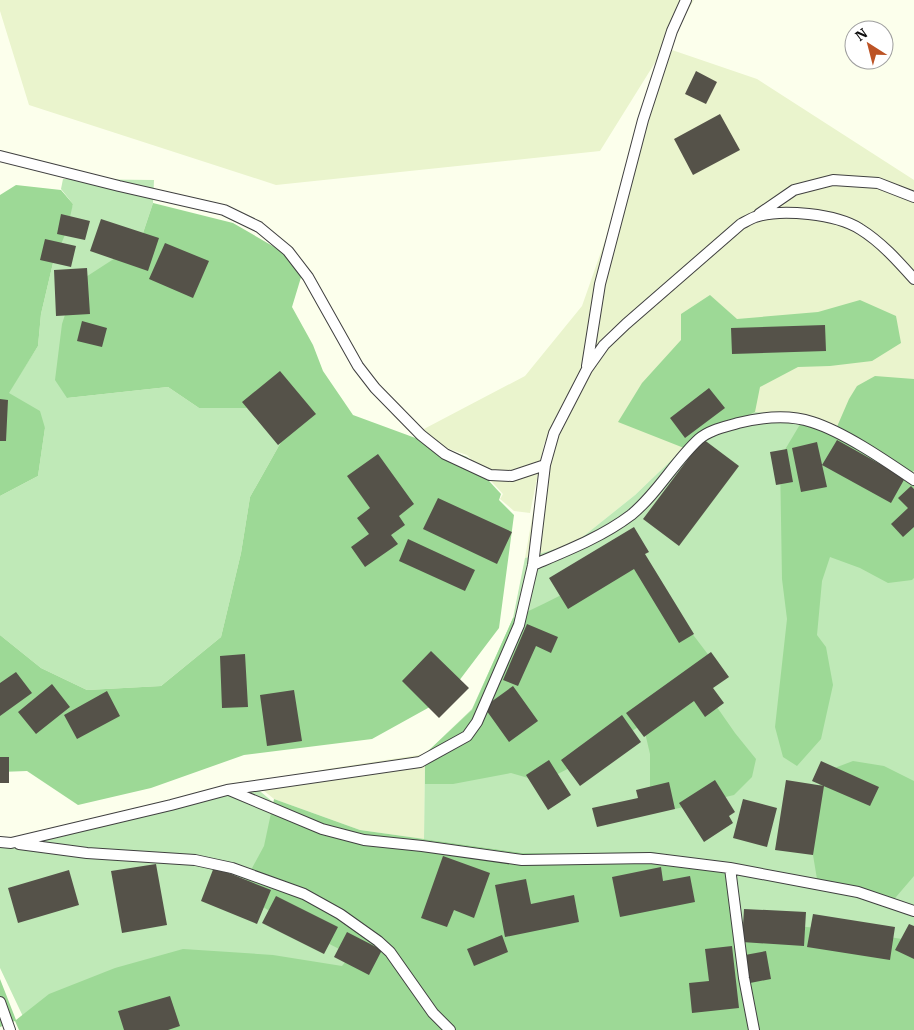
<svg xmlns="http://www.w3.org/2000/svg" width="914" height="1030" font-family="'IBM Plex Serif',serif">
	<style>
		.farmland { fill: #eaf4cd }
		.green { fill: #bfe9b7 }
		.forest { fill: #9dd996 }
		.building { fill: #555249 }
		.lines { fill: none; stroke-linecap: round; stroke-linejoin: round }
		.service-casing { stroke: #404040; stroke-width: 12 }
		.service { stroke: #fff; stroke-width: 10 }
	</style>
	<rect width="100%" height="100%" fill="#fcffec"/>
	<path class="farmland" d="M0 0H694L600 151 276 185 29 105 0 11Z
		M672 50 757 79 914 180V478L684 448 635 495 575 543 525 558 545 445 597 347 615 324 596 346 544 444 530 513 514 511 500 499 503 494 467 455 423 440 422 430 525 376 582 306Z
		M425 754 424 839 360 830 274 799 257 785 327 769Z"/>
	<path class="green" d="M63 179 154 180 153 203 140 242 67 398 168 387 199 408H256L299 410 250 497 241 553 221 637 161 686 87 690 41 668 0 635V496L38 476 45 428 8 393 38 346 41 314 53 263 73 204 61 189Z
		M755 412 805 416 914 478V1030H755L652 852 524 853 424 839 425 754 472 709 513 618 525 558 575 543 635 495 684 448Z
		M255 787 337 856 419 955 28 1027 0 968V839L39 841Z"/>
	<path class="forest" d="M16 185 61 190 73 204 67 230 53 263 41 314 38 346 9 393 40 411 45 428 38 476 0 496V195Z
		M153 203 233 223 283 252 302 274 292 307 313 345 323 371 353 415 467 457 501 494 499 500 514 515 499 628 446 698 372 739 244 755 151 788 78 805 27 771 0 772V635L41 668 87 690 161 686 221 637 241 553 250 497 299 410 256 408H199L168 387 67 398 55 380 62 324 75 284 140 242Z
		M710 295 737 319 818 312 860 300 896 316 901 343 872 361 830 366 798 367 760 387 755 412 684 448 618 422 642 383 681 340V314Z
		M875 376 914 379V471L909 474 914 478V578L912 580 888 583 860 568 830 557 822 581 817 635 826 647 833 685 821 739 797 766 783 757 775 727 787 619 782 579 780 458 805 416 836 429 849 399 857 386Z
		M635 552 672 607 713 661 705 690 735 733 756 759 752 777 734 795 675 809 650 793V754L643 724 591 757 542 782 511 773 453 784H425V754L472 710 513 618C555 600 596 577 635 552Z
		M853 761 884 766 914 781V876L890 904 817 879 807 819 824 772Z
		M274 799 360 830 524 853 652 852 728 865 735 936 754 922 859 932 914 941V1030H19L15 1021 0 1027V979L16 1020 49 994 115 968 183 949 273 955 342 966 351 955 292 925 239 892 264 846Z"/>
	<path class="building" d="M696 71 717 82 706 104 685 94Z
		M720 114 740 150 693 175 674 139Z
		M61 214 90 221 85 240 57 234Z
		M101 219 159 238 148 271 90 251Z
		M45 239 76 246 71 267 40 260Z
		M165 243 209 261 193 298 149 279Z
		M87 268 90 314 56 316 54 270Z
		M82 321 107 328 102 347 77 341Z
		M825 325 826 351 732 354 731 328Z
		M280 371 316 414 278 445 242 402Z
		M709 388 725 408 685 438 670 418Z
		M0 399 8 400 6 441H0Z
		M703 439 739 466 679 546 643 519Z
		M837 440 905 478 891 503 822 465Z
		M817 442 827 487 801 492 792 448Z
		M787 449 793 482 776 485 770 452Z
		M378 454 414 504 399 516 405 525 391 535 398 544 365 567 351 547 369 534 357 518 370 508 347 476Z
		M911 486 914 489V527L903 537 891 524 908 508 898 498Z
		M438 498 512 532 497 564 423 529Z
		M634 527 649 552 645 554 694 634 679 643 634 569 568 609 549 578Z
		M408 539 475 570 465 591 399 561Z
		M527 624 558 637 551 653 536 646 518 686 503 680Z
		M431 651 469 688 439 718 402 681Z
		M711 652 729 677 713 688 724 703 705 717 694 701 644 737 626 713Z
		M245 654 248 707 222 708 220 656Z
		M16 672 32 693 0 716V683Z
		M52 684 70 707 36 734 18 712Z
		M513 686 538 721 509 742 484 707Z
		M294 690 302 741 267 746 260 695Z
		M107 691 120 716 77 739 64 715Z
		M622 715 641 742 580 786 561 760Z
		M0 757H9V783H0Z
		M549 760 571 795 548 810 526 775Z
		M821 761 879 787 870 806 812 781Z
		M715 780 735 812 729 816 733 823 704 842 679 803Z
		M786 780 824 786 813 855 775 850Z
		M669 782 675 809 597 827 592 808 638 798 636 790Z
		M743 799 777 808 767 847 733 838Z
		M443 856 490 873 474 918 454 910 447 927 421 918Z
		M156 864 167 925 122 933 111 871Z
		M214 867 271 890 257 924 201 901Z
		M661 867 663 881 690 876 695 902 620 917 612 877Z
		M69 870 79 905 18 923 8 888Z
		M526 879 531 904 574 895 579 922 505 937 495 885Z
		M276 896 338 927 324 954 262 923Z
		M744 909 806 912 804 946 742 942Z
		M813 914 895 927 890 960 807 947Z
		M909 924 914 926V959L895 950Z
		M347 932 382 950 369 975 334 957Z
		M502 935 508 952 474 966 467 949Z
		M732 946 739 1008 692 1013 689 983 709 981 705 949Z
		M766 951 771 979 750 983 745 955Z
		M170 996 180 1026 168 1030H124L118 1011Z"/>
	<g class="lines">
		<defs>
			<path id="service" d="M0 156 119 186 224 210 259 227 288 251 308 277 358 366 375 388 421 435 445 454 490 475 512 476 545 465
				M759 214 794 190 833 180 878 183 914 197
				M587 366 600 284 643 120 672 31 686 0
				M533 565C566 551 602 537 631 515 658 493 674 462 699 439 709 430 725 427 738 423 762 417 788 414 812 422 844 432 886 461 914 480
				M229 790 322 829 364 840 422 846 522 860 650 858 730 868 858 892 914 911
				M0 842 11 843 171 805 227 790 420 762 467 736 477 722 519 625 533 565 545 465 554 433 587 369 604 345 626 324 741 224C745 222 750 219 755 217 781 208 837 214 860 229 881 242 898 261 914 279
				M19 844 87 853 195 860 232 868 304 894 340 914 378 941 390 952 433 1013 450 1030
				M730 868 744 978 754 1030
				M0 1002 10 1030"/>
		</defs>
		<use href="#service" class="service-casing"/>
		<use href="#service" class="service"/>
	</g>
	<g transform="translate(869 45) rotate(324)"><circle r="24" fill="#ffffff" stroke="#9e9e9e"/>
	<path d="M0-4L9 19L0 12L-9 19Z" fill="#bc5325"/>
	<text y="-8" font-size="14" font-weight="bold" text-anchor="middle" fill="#0d0d0d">N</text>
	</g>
</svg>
